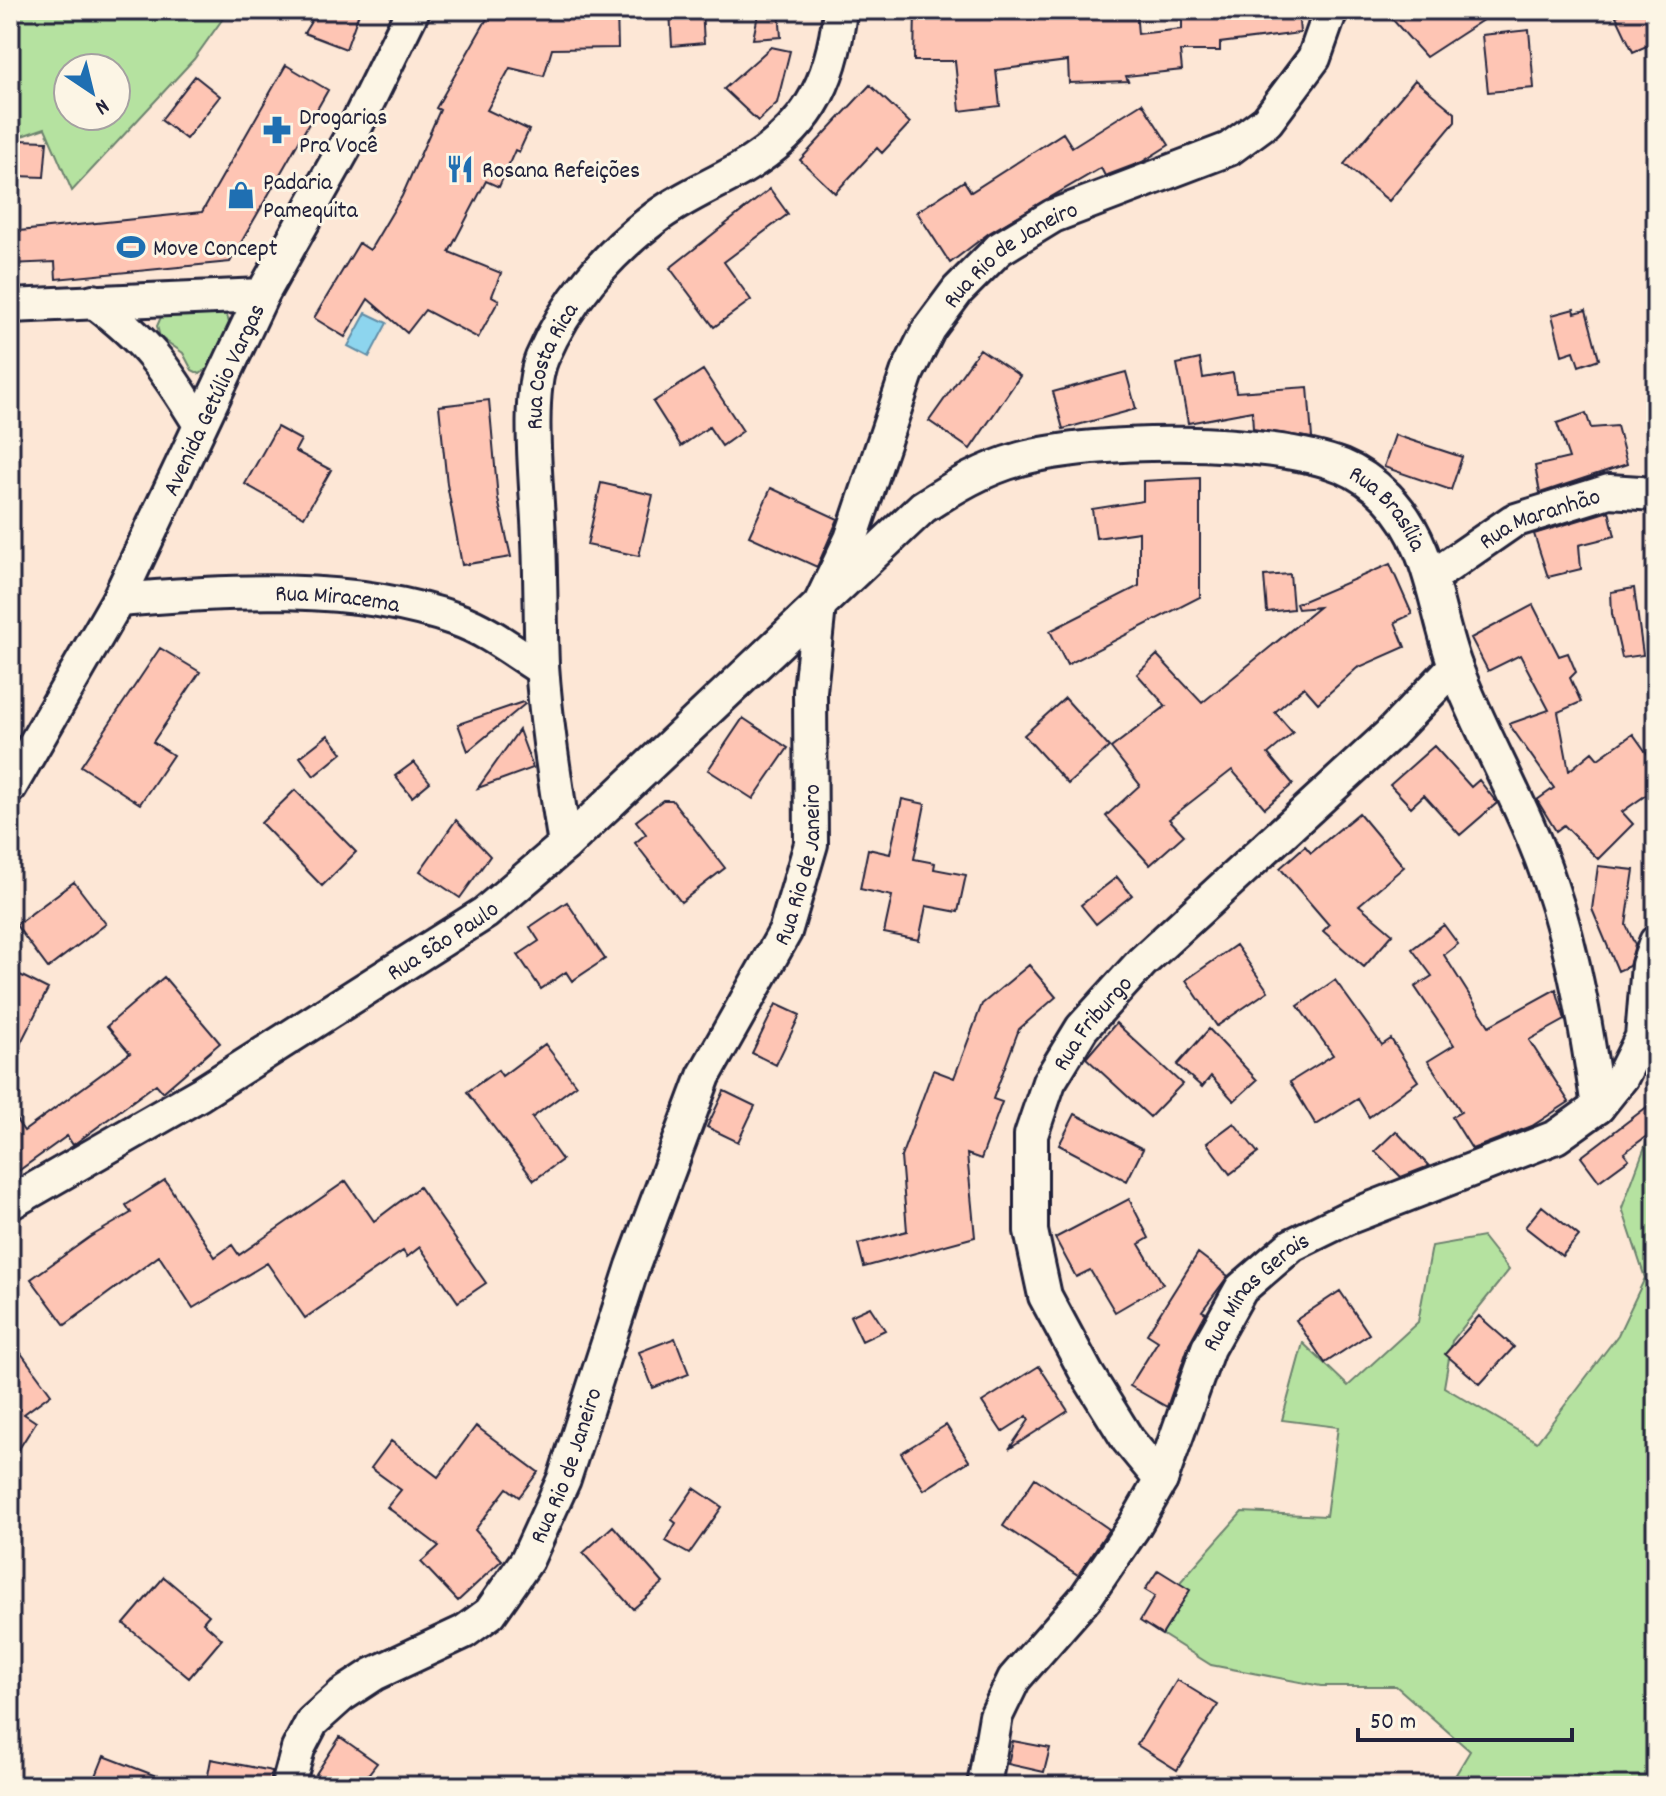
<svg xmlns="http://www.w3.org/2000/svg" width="1666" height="1796" font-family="Dekko,sans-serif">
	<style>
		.green { fill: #b5e2a0; stroke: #6c826e; stroke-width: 2; fill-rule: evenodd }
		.water { fill: #8dd5ee; stroke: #628da6; stroke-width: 2 }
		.building { fill: #fec5b4; stroke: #22223b; stroke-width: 2 }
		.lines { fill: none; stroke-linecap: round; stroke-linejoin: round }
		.minor-casing { stroke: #22223b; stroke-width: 38 }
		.minor { stroke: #fcf5e5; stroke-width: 32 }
		.labels { text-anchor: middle; stroke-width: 6; stroke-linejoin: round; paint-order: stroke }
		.poi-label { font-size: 24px; fill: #22223b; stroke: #fcf5e5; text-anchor: start }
		.street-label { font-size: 24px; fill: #22223b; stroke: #fcf5e5 }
	</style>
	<rect width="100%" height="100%" fill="#fde7d6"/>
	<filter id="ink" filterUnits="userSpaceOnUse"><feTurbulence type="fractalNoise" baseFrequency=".0125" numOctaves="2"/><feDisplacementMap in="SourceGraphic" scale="16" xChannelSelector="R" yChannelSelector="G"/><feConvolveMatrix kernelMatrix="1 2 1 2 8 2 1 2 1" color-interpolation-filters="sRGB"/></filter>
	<g filter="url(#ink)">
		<path class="green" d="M10 10H229L194 59 72 191 45 128 10 140ZM68 68H116V116H68Z
			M216 309 227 316 230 326 208 368 200 374 192 370 183 353 160 337 157 326 161 317 172 311Z
			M1656 1117V1786H1449L1470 1751 1396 1686H1321L1211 1665 1144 1623 1242 1512 1326 1516 1338 1427 1282 1420 1303 1343 1348 1386 1418 1322 1432 1246 1483 1237 1509 1270 1452 1341 1444 1387 1537 1442 1618 1335 1645 1278 1622 1208Z"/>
		<path class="water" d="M366 313 387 323 369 357 348 346Z"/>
		<path class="building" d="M318 10H360L346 49 304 33Z
			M492 10H617L618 48 552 49 544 76 510 68 487 110 529 130 519 152 515 150 499 187 486 181 449 252 501 273 492 296 499 300 478 338 425 310 407 333 368 299 345 337 314 318 359 243 370 250 402 196 440 110 436 108Z
			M670 10H702L704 43 672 46Z
			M759 10H779L781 37 753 39Z
			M915 10H1136L1138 34 1182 29V10H1298L1300 33 1220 43V51H1180L1182 70 1126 76 1128 81 1069 83 1068 61 996 70 1000 106 960 111 955 61H914Z
			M1384 10H1498L1426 57Z
			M1628 10H1656V42L1633 52 1616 16Z
			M1529 30 1534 88 1488 92 1482 35Z
			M771 47 790 51 777 103 758 121 724 89Z
			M286 65 328 90 230 262 56 279 55 262 10 264V232L202 212Z
			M195 76 220 96 186 139 161 120Z
			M1415 80 1455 113V122L1389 201 1344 164Z
			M870 85 910 123 882 153 877 148 835 193 800 160Z
			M1142 103 1169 145 1142 162 1105 176 1101 168 989 233 950 263 917 212 964 181 971 192 1063 133 1072 147Z
			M17 140 47 141 44 177 17 176Z
			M770 189 788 214 724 262 751 300 714 327 670 268Z
			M1574 309 1575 313 1586 310 1599 359 1579 366 1574 351 1562 355 1552 315Z
			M980 349 1020 376 970 449 929 421Z
			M1200 359 1203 378 1233 373 1236 392 1308 387 1312 438 1253 429 1252 411 1188 423 1177 364Z
			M703 370 743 431 722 446 709 427 681 446 653 402Z
			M1126 372 1136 409 1063 429 1053 392Z
			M489 400 498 499 511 557 462 565 447 484 439 406Z
			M1586 413 1591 428 1617 426 1627 464 1540 493 1535 466 1569 458 1557 423Z
			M277 427 301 440 295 451 331 470 304 517 245 484Z
			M1395 435 1462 457 1451 490 1384 467Z
			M1200 478V597L1067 665 1050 631 1139 586V532L1096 538 1092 509 1143 501V481Z
			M601 483 653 495 639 556 587 545Z
			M771 488 838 519 817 567 749 536Z
			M1609 511 1615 536 1579 545 1581 569 1548 577 1534 534Z
			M1390 564 1412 614 1395 622 1405 647 1357 668 1318 703 1304 687 1275 712 1293 733 1268 754 1293 784 1265 808 1232 770 1169 819 1184 835 1150 865 1106 816 1140 785 1111 748 1166 706 1137 674 1157 655 1202 703 1319 607 1298 609 1296 604Z
			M1290 574 1293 609 1267 612 1264 576Z
			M1634 588 1643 655 1622 658 1612 614 1611 592Z
			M1533 605 1559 656 1568 653 1576 672 1570 678 1581 702 1558 712 1569 771 1592 752 1598 759 1633 734 1656 766V788L1622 812 1633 824 1598 859 1564 825 1556 831 1537 800 1554 788 1509 724 1549 710 1520 655 1488 671 1471 638Z
			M160 648 200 672 153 742 173 755 140 804 81 766Z
			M1065 698 1109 747 1068 784 1024 735Z
			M523 702 525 704 468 751 458 724Z
			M743 718 788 748 753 799 708 770Z
			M519 730 533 768 478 788Z
			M328 735 342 753 314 776 300 757Z
			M1434 746 1471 787 1479 780 1497 803 1460 835 1424 795 1411 807 1390 785Z
			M414 762 430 782 412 797 395 776Z
			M295 790 356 852 322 886 261 823Z
			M902 799 925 804 914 859 935 863 934 869 966 875 958 912 926 906 919 940 884 933 892 896 860 889 868 849 890 854Z
			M663 800H672L725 868 681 902 635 843 646 834 636 821Z
			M1359 813 1404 867 1359 905 1393 934 1364 967 1323 931 1329 925 1280 868 1305 846 1311 853Z
			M456 820 490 856 460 898 420 871Z
			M1598 866 1634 870 1626 925 1635 945 1629 966 1618 971 1592 909Z
			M1117 877 1132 895 1096 924 1081 905Z
			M74 882 106 924 48 968 16 925Z
			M567 902 605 959 572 981 566 972 541 989 518 955 539 941 530 927Z
			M1444 925 1458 944 1444 955 1489 1026 1556 989 1565 1020 1529 1040 1569 1102 1532 1126 1472 1149 1452 1117 1461 1112 1428 1061 1454 1045 1415 987 1432 976 1412 949Z
			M1236 945 1268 991 1217 1026 1186 980Z
			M1029 965 1056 997 1019 1029 993 1099 1002 1102 981 1159 967 1154 975 1237 864 1267 858 1244 907 1231 901 1157 933 1070 954 1078 982 1004Z
			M10 970 48 989 10 1064Z
			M164 977 220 1043 163 1092 156 1084 73 1145 67 1136 10 1177V1111L24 1131 130 1053 107 1026Z
			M1335 980 1382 1045 1391 1039 1418 1081 1369 1117 1358 1099 1316 1125 1290 1082 1333 1055 1298 1006Z
			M776 1004 800 1015 776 1065 752 1053Z
			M1116 1023 1182 1084 1150 1117 1086 1058Z
			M1209 1029 1257 1080 1234 1101 1211 1076 1202 1087 1177 1065Z
			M545 1044 576 1085 532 1118 562 1160 534 1180 467 1092 498 1070 502 1076Z
			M724 1091 755 1106 738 1142 707 1127Z
			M1656 1100V1129L1624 1153 1629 1159 1599 1181 1581 1157Z
			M1075 1114 1143 1149 1127 1181 1059 1145Z
			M1234 1123 1258 1153 1230 1174 1207 1143Z
			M1396 1131 1429 1166 1401 1177 1375 1151Z
			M165 1180 215 1257 232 1245 239 1255 346 1181 374 1221 419 1187 486 1283 458 1302 420 1247 407 1257 403 1251 305 1318 267 1263 193 1308 159 1256 65 1325 31 1279 90 1237 131 1213 126 1205Z
			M1129 1199 1149 1238 1139 1244 1163 1284 1115 1312 1090 1270 1076 1277 1055 1238Z
			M1542 1206 1579 1236 1562 1256 1525 1227Z
			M1198 1253 1228 1276 1202 1311 1206 1313 1190 1342 1167 1407 1130 1386 1158 1341 1147 1334Z
			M1340 1291 1369 1334 1325 1363 1296 1320Z
			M870 1307 885 1330 862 1341 850 1316Z
			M1479 1316 1514 1347 1480 1384 1445 1354Z
			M10 1338 51 1394 24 1414 36 1422 10 1463Z
			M675 1338 689 1374 653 1388 639 1352Z
			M1039 1366 1068 1411 1009 1449 1029 1420 1027 1416 1002 1432 982 1402Z
			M946 1425 969 1461 924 1490 901 1453Z
			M476 1426 538 1472 519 1497 507 1488 475 1530 502 1560 458 1601 421 1562 439 1546 387 1507 401 1490 371 1468 391 1441 438 1477Z
			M1035 1478 1109 1529 1078 1575 1003 1526Z
			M694 1488 722 1507 689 1554 666 1541 676 1523 672 1520Z
			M613 1526 663 1583 633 1609 583 1553Z
			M1158 1570 1190 1590 1162 1635 1140 1621 1155 1596 1145 1590Z
			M164 1577 209 1615 203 1622 222 1639 189 1678 124 1624Z
			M1177 1680 1218 1705 1177 1770 1137 1745Z
			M340 1737 377 1763 359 1786H329L314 1777Z
			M1013 1741 1050 1748 1044 1772 1008 1764Z
			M104 1756 177 1784V1786H92Z
			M211 1759 272 1771 270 1786H206Z"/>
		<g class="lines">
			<defs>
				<g id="minor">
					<path d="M93 301C147 341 164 366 199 423"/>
					<path d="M10 306 262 295"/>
					<path id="s1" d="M1432 577 1513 521 1609 491 1656 494"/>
					<path id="s2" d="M118 600C230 591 350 582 458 620 487 630 516 653 542 669"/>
					<path id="s3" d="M10 787 118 600 262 295 350 138 413 10"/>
					<path id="s4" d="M565 845C556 786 546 725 542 665 540 617 541 568 538 520 536 479 527 394 542 358 566 302 607 254 655 218 681 198 711 186 739 170 806 131 832 86 840 10"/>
					<path id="s5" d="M10 1203 200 1094 485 913 565 845 923 507C954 487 983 469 1020 459 1097 438 1267 437 1342 466 1359 473 1374 484 1387 497 1433 544 1434 610 1456 668 1484 741 1526 809 1550 883 1575 956 1587 1032 1598 1107"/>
					<path id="s6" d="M1161 1480 1128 1440 1087 1374 1045 1296 1031 1231V1135L1049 1082 1082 1028 1142 962 1389 735 1455 666"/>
					<path id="s7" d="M288 1786 298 1749 312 1722 342 1695 374 1674 464 1632 490 1613 527 1560 564 1479 633 1266 704 1076 785 932 811 844 810 691 819 606 851 539 907 373 929 329 958 290 999 249 1053 216 1229 149 1267 121 1314 58 1331 10"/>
					<path id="s8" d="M984 1786 996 1716 1014 1679 1086 1597 1135 1525 1161 1480 1208 1348 1241 1289 1292 1245 1347 1218 1556 1137 1598 1107 1622 1077 1642 1037 1648 965 1656 942"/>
				</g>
			</defs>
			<use href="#minor" class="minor-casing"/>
			<use href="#minor" class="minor"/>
		</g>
	</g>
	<defs>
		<symbol id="pharmacy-bare" viewBox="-9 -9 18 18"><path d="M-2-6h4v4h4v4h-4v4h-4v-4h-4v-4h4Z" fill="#1f6fb2" stroke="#fcf5e5" stroke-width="2.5" paint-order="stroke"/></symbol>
		<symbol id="restaurant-bare" viewBox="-9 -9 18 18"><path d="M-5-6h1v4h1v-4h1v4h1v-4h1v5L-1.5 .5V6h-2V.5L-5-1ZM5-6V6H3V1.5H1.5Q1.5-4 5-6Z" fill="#1f6fb2" stroke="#fcf5e5" stroke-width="2.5" paint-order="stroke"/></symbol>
		<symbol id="shop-bare" viewBox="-9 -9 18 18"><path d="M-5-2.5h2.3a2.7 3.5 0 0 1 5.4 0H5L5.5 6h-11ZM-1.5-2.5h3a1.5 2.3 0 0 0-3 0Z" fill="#1f6fb2" stroke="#fcf5e5" stroke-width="2.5" paint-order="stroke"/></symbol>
		<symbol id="stadium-bare" viewBox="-9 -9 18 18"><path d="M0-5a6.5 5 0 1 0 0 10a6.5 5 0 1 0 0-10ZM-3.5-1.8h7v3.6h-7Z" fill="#1f6fb2" stroke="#fcf5e5" stroke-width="2.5" paint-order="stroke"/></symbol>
	</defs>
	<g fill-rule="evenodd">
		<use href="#pharmacy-bare" x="257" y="110" width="40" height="40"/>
		<use href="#restaurant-bare" x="440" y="149" width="40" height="40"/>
		<use href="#shop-bare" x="221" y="175" width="40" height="40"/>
		<use href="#stadium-bare" x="111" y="227" width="40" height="40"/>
	</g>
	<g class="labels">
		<g class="poi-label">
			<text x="299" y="124">Drogarias<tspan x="299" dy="28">Pra Você</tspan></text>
			<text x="482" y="177">Rosana Refeições</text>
			<text x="263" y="189">Padaria<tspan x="263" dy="28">Pamequita</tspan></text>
			<text x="153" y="255">Move Concept</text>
		</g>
		<g class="street-label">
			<text dy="8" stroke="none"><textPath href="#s7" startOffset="1766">Rua Rio de Janeiro</textPath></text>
			<text dy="8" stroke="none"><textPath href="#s4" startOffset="484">Rua Costa Rica</textPath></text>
			<text dy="8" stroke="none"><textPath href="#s3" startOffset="438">Avenida Getúlio Vargas</textPath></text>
			<text dy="8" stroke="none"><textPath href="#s5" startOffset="1652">Rua Brasília</textPath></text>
			<text dy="8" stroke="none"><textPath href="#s1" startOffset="124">Rua Maranhão</textPath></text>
			<text dy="8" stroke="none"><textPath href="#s2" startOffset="220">Rua Miracema</textPath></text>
			<text dy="8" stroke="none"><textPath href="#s7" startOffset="1094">Rua Rio de Janeiro</textPath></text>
			<text dy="8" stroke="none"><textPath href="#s5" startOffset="506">Rua São Paulo</textPath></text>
			<text dy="8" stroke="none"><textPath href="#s6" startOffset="510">Rua Friburgo</textPath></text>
			<text dy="8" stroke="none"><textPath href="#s8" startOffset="576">Rua Minas Gerais</textPath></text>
			<text dy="8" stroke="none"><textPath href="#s7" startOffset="446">Rua Rio de Janeiro</textPath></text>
		</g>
	</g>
	<rect width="1666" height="1796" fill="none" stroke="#fcf5e5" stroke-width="40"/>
	<rect x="20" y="20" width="1626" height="1756" fill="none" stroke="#22223b" stroke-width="3" filter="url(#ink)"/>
	<g transform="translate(92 92) rotate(145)"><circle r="38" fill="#fcf5e5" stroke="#a5a1a1" stroke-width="2"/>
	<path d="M0-6L14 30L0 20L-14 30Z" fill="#1f6fb2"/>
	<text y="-12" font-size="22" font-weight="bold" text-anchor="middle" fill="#22223b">N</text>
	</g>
	<path d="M1358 1728v12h214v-12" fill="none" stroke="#22223b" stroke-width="4"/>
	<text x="1370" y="1728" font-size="24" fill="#22223b" stroke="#fcf5e5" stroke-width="6" paint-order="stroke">50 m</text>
</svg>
